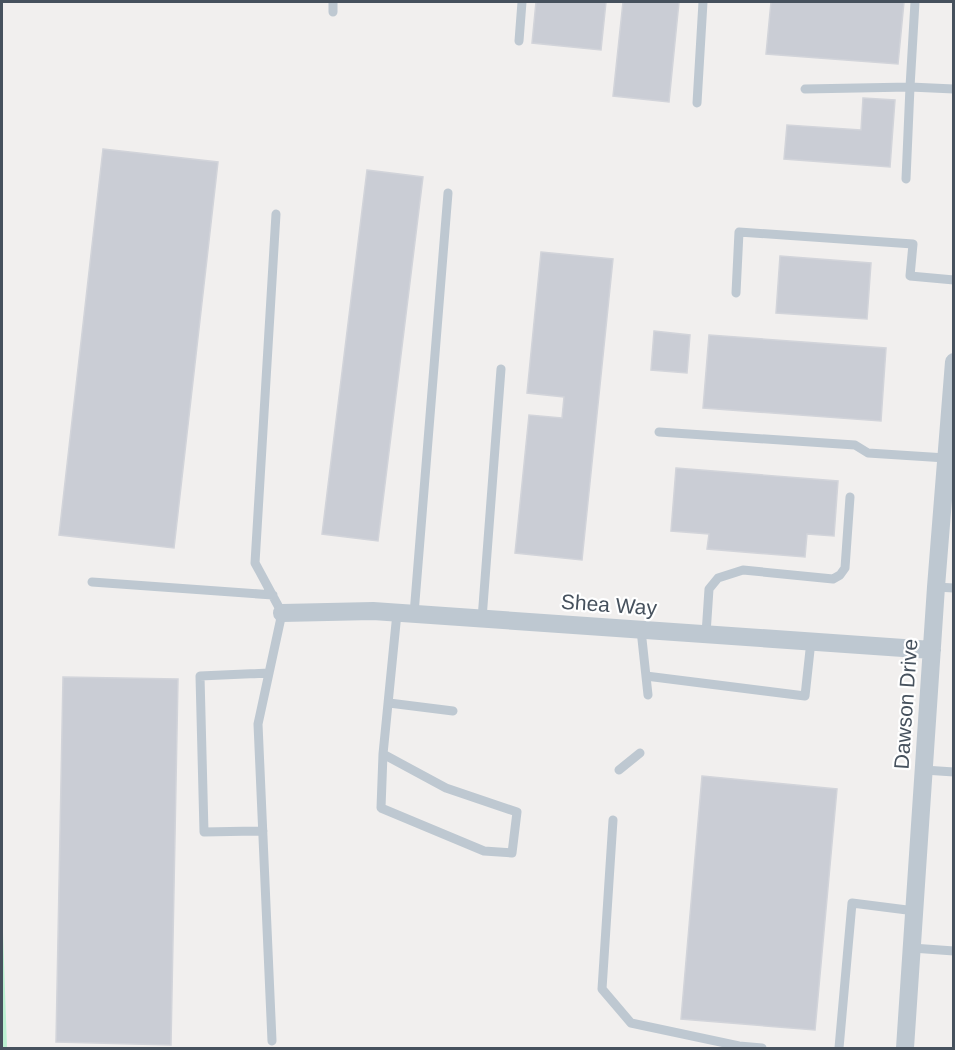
<svg xmlns="http://www.w3.org/2000/svg" width="955" height="1050" font-family="Helvetica,sans-serif">
	<style>
		.green { fill: #bbf1d2 }
		.building { fill: #cacdd5; stroke: #d2d4da; stroke-width: 1.5 }
		.lines { fill: none; stroke-linecap: round; stroke-linejoin: round }
		.lane { stroke: #bec8d1; stroke-width: 9 }
		.street { stroke: #bec8d1; stroke-width: 18 }
		.labels { text-anchor: middle; stroke-width: 4.5; stroke-linejoin: round; paint-order: stroke }
		.street-label { font-size: 21px; fill: #46515d; stroke: #fff }
	</style>
	<rect width="100%" height="100%" fill="#f1efee"/>
	<path class="green" d="M2 904 7 1048H2Z"/>
	<path class="building" d="M536 2H606L601 50 532 43Z
		M623 2H679L669 102 613 96Z
		M771 2H904L898 64 766 54Z
		M863 98 895 100 890 167 784 159 787 125 861 130Z
		M103 149 218 162 174 548 59 535Z
		M367 170 423 177 378 541 322 534Z
		M541 252 613 259 582 560 515 553 529 415 562 418 564 397 527 393Z
		M780 256 871 263 867 319 776 313Z
		M654 331 690 335 687 373 651 370Z
		M709 335 886 348 881 421 703 408Z
		M676 468 838 481 834 536 807 534 805 557 707 549 709 534 671 531Z
		M63 677 178 679 171 1045 56 1042Z
		M702 776 837 789 815 1030 681 1019Z"/>
	<g class="lines">
		<path class="lane" d="M915 2 910 87 954 89
			M333 12V2
			M519 41 522 2
			M805 89 910 87 906 179
			M697 103 703 2
			M736 293 739 232 913 244 910 276 954 280
			M659 432 855 445 868 453 946 458
			M92 582 273 595
			M936 587 954 588
			M414 614 448 193
			M482 619 501 369
			M641 630 648 695
			M706 634 709 589 718 578 743 570 833 579 840 575 845 568 850 497
			M646 676 805 696 811 641
			M389 703 453 711
			M383 754 446 788 517 812 512 853 484 851 381 808 383 754 397 613
			M619 770 640 753
			M924 770 954 772
			M613 820 602 989 631 1023 739 1046 762 1048
			M263 831 204 832 200 676 269 673
			M912 948 954 951
			M272 1041 258 724 282 613 255 563 276 214
			M839 1048 852 903 915 911"/>
		<path class="street" d="M282 613 373 611 932 650
			M905 1048 936 587 954 362"/>
	</g>
	<g class="labels">
		<g class="street-label">
			<text transform="translate(609 605) rotate(4)" y="7">Shea Way</text>
			<text transform="translate(906 704) rotate(-86)" y="7">Dawson Drive</text>
		</g>
	</g>
	<rect width="955" height="1050" fill="none" stroke="#46515d" stroke-width="6"/>
</svg>
